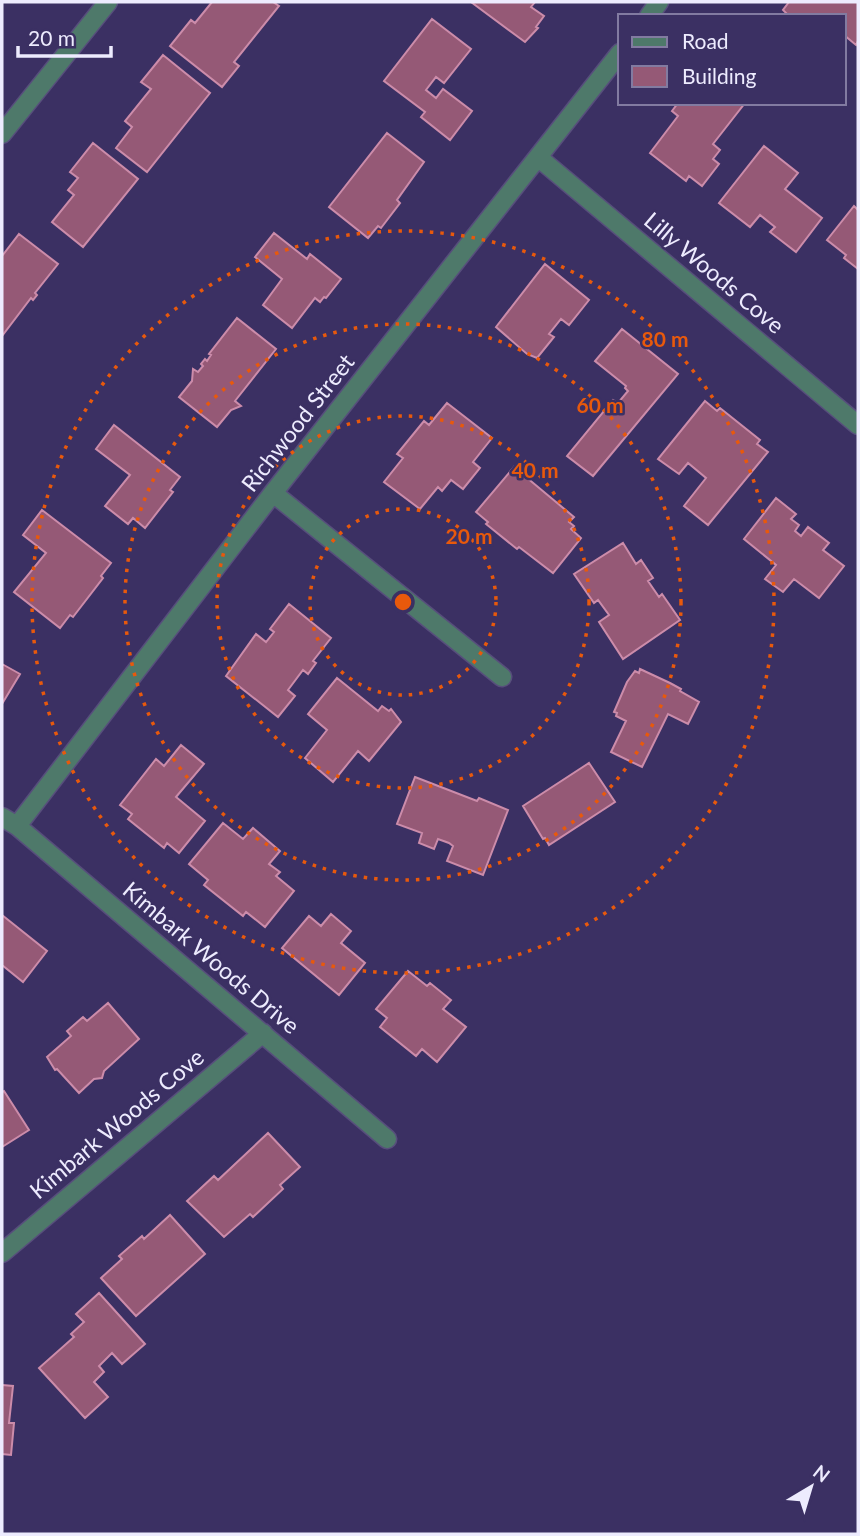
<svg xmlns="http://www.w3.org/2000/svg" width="860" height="1536" font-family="Lato,sans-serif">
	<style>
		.building { fill: #955976; stroke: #cc8caa; stroke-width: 2 }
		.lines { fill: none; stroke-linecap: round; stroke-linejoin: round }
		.street-casing { stroke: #574e7c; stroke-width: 21 }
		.street { stroke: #4e796a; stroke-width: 18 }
		.ring { fill: none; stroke: #e8590c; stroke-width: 3.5; stroke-dasharray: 3.5 7 }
		.labels { text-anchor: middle; stroke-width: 5; stroke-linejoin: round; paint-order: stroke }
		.street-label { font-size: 23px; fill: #edebfe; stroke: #3b3063 }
		.centre { fill: #e8590c; stroke: #3b3063; stroke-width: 3.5 }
		.ring-label { font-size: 21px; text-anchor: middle; font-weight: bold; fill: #e8590c; stroke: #3b3063; stroke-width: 5; stroke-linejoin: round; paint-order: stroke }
	</style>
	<rect width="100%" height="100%" fill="#3b3063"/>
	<path class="building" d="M212 2H273L279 6 234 62 239 66 222 87 170 46 191 20 195 23Z
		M471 2H535L531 7 544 16 536 27 538 28 525 42Z
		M789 2H858V41L856 45 844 35V16H789L783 10Z
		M432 19 471 49 444 83 436 77 426 90 436 98 443 89 472 111 450 140 421 117 425 112 384 81Z
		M163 55 210 93 147 172 116 148 132 127 125 121 151 89 141 82Z
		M678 103H745L713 144 720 150 713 159 719 164 702 186 689 176 686 181 650 153 678 116 672 111Z
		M387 133 424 162 397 200 400 203 381 228 378 226 368 238 329 207Z
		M93 143 138 179 83 247 52 222 74 195 68 190 78 178 70 172Z
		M764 146 798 173 785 189 822 218 796 252 770 232 775 227 760 215 750 227 719 203Z
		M854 206 858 210V269L844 258 846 255 827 240Z
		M274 233 307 259 310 254 341 279 326 298 324 297 320 302 315 298 292 328 263 305 282 279 255 257Z
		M19 234 58 264 35 293 37 295 33 300 31 298 2 336V256Z
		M545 264 589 300 569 325 561 319 549 334 554 337 537 358 527 354 496 327Z
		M237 318 276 349 235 401 241 406 231 410 217 427 179 397 192 381 193 369 198 372 203 366 201 364 205 359 207 361 211 355 209 354Z
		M622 329 678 374 593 476 567 456 613 400 618 403 628 391 625 388 626 386 595 361Z
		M705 401 717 411 720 408 760 440 757 444 768 452 708 525 684 506 706 478 688 463 679 474 658 459Z
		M447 403 492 438 473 462 480 468 463 489 451 480 442 491 438 487 420 509 384 482 403 458 397 454 424 421 429 425Z
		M114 425 180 477 170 490 173 492 145 528 133 518 128 524 105 506 130 475 96 449Z
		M514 467 574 517 569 522 574 526 571 529 581 538 553 573 519 547 517 549 486 524 488 522 476 512Z
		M776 498 796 514 791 519 799 525 795 531 801 536 808 527 829 543 823 550 844 566 819 598 794 579 783 592 765 579 776 565 744 539Z
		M42 510 111 563 101 576 103 578 73 617 70 615 60 628 14 592 46 553 23 535Z
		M623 543 636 564 641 560 653 578 648 581 659 597 662 594 680 620 623 659 599 622 609 615 598 600 594 603 574 574Z
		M289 604 331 638 313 661 316 663 308 674 303 670 288 690 295 696 278 717 226 676 256 634 266 642 274 632 270 629Z
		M2 664 20 674 2 704Z
		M640 669 670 683 681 689 680 691 699 702 688 724 668 714 642 767 611 752 626 721 616 716 617 713 614 712 627 682 635 671 639 673Z
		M337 678 378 711 382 706 389 711 391 709 401 722 369 761 358 751 333 782 305 758 327 730 308 714Z
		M181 745 204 764 176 797 205 821 179 853 167 843 164 848 128 819 132 814 120 805 156 759 164 766Z
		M589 763 615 802 549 845 545 838 543 839 523 806Z
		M415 777 477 801 479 798 508 810 483 875 447 861 453 846 449 843 438 839 434 849 419 843 422 833 397 824Z
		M223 823 243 839 253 828 280 851 269 864 280 872 276 876 294 891 265 927 246 912 243 916 204 885 208 880 189 864Z
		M331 914 351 931 341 943 365 963 339 995 282 948 309 916 321 926Z
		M2 915 47 951 23 982 2 965Z
		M408 971 427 986 430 983 451 1000 443 1009 466 1027 437 1062 422 1049 416 1056 380 1027 387 1018 376 1009Z
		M108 1003 139 1039 104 1071 102 1078 94 1079 79 1093 57 1069 55 1070 47 1057 71 1036 67 1031 83 1017 87 1021Z
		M4 1091 29 1130 2 1147V1092Z
		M268 1133 300 1167 280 1185 283 1189 253 1217 250 1214 224 1237 187 1201 214 1176 218 1180Z
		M170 1215 205 1254 136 1316 101 1278 122 1259 119 1256 142 1236 144 1239Z
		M99 1293 145 1344 122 1364 112 1353 99 1366 104 1372 94 1382 108 1397 85 1418 39 1368 74 1337 71 1334 84 1322 76 1314Z
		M2 1385 13 1386 9 1423H14L11 1455 2 1454Z"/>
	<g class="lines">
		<defs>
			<path id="street" d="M649 16 659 2
				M2 134 108 2
				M539 158 858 425
				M273 493 502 677
				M2 817 17 826 387 1139
				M17 826 273 493 620 53
				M2 1253 263 1033"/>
		</defs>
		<use href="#street" class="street-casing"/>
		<use href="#street" class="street"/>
	</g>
	<g class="ring">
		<circle cx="403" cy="602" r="93"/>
		<circle cx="403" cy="602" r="186"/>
		<circle cx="403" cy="602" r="278"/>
		<circle cx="403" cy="602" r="371"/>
	</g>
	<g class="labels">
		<g class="street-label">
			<text transform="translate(714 273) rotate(40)" y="8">Lilly Woods Cove</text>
			<text transform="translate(298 423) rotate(-52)" y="8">Richwood Street</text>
			<text transform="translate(211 958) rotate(40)" y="8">Kimbark Woods Drive</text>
			<text transform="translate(117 1124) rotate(-40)" y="8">Kimbark Woods Cove</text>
		</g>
	</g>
	<circle cx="403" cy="602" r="10" class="centre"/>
	<g class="ring-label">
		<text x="665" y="347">80 m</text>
		<text x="600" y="413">60 m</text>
		<text x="535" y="478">40 m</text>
		<text x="469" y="544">20 m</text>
	</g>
	<rect width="860" height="1536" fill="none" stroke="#edebfe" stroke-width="7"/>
	<rect x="618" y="14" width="228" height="91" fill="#3b3063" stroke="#827ba1" stroke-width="2"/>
	<rect x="632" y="37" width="35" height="10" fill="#4e796a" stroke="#827ba1" stroke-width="2"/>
	<text x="682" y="49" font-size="21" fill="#edebfe">Road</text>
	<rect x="632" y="66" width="35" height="21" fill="#955976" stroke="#827ba1" stroke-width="2"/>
	<text x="682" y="84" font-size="21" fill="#edebfe">Building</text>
	<g transform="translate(811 1487) rotate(38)" stroke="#3b3063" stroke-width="5" paint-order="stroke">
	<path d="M0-5L12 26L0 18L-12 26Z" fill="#edebfe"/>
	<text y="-10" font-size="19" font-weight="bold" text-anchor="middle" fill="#edebfe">N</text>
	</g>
	<path d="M18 46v10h93v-10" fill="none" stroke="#edebfe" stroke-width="3.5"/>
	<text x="28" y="46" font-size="21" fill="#edebfe" stroke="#3b3063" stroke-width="5" paint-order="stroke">20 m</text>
</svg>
